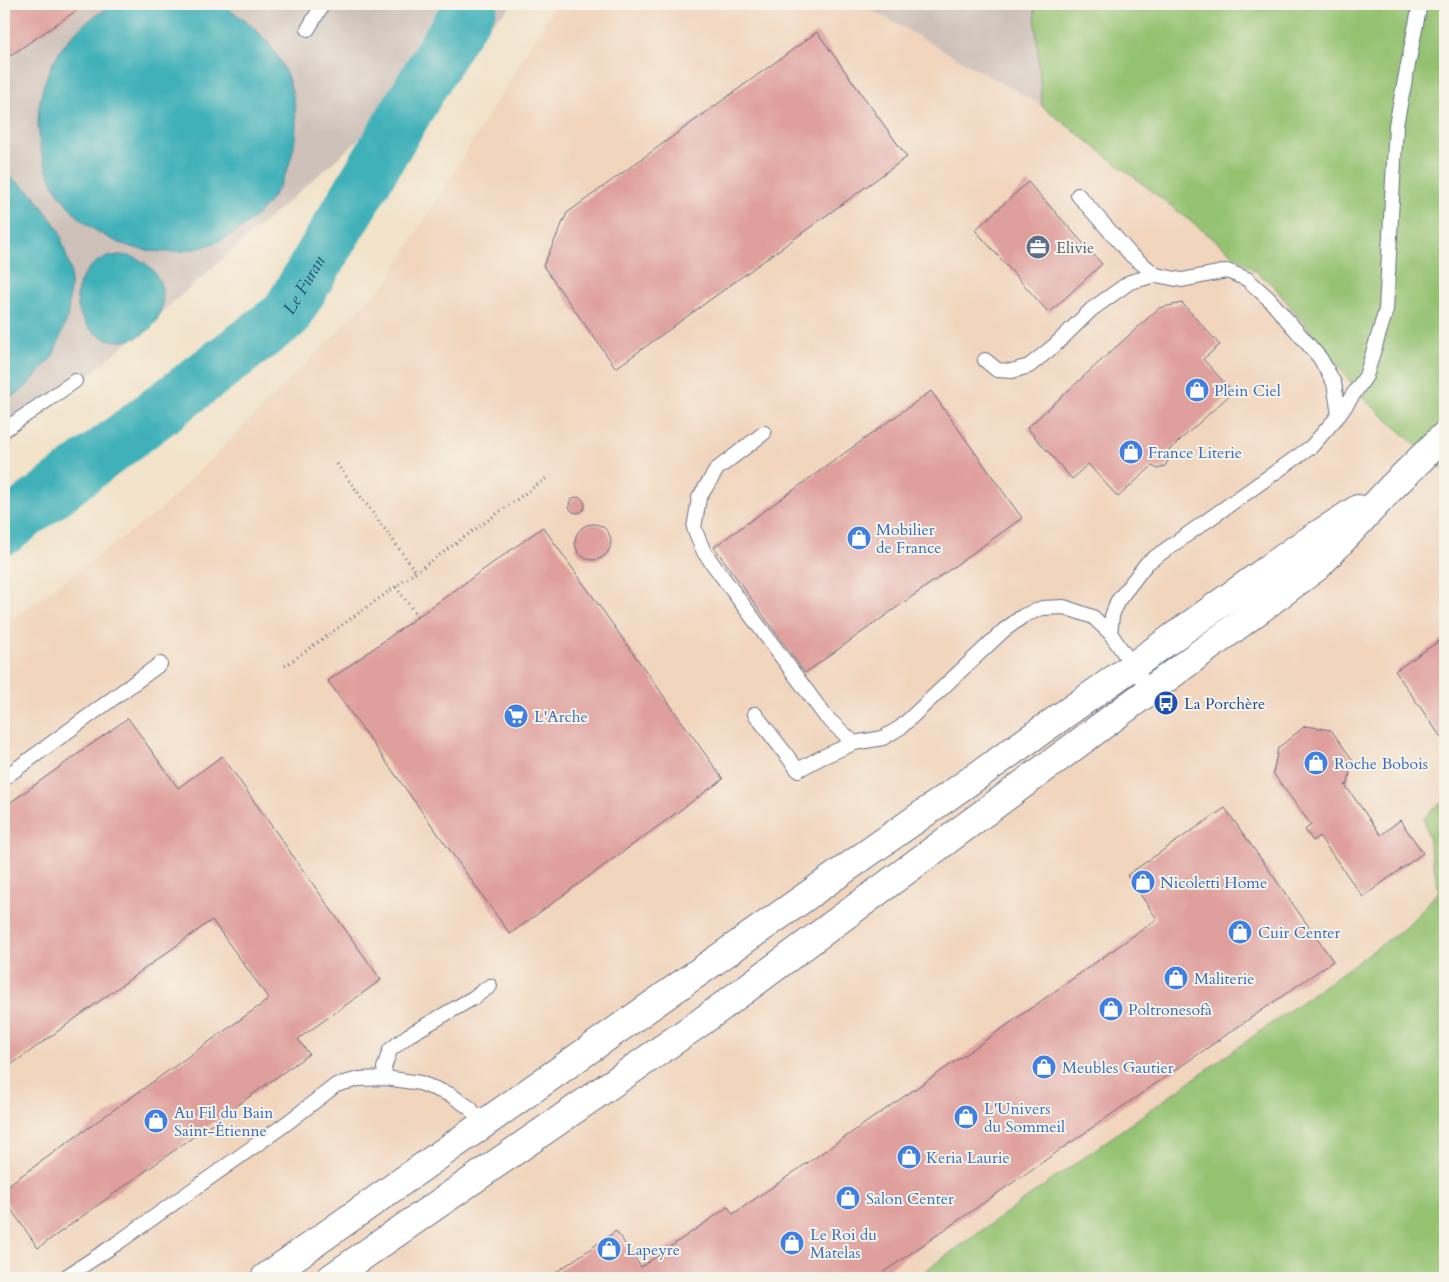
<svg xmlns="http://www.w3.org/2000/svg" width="1449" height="1282" font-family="Cardo,serif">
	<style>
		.built { fill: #f1d5bd }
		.industrial { fill: #cec1ba }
		.green { fill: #94c271; stroke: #587868 }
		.water { fill: #41b1b9; stroke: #2e708c }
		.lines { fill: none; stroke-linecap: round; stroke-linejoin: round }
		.river { stroke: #41b1b9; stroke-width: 52 }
		.building { fill: #df9f9c }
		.lane-casing { stroke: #666e84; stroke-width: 16 }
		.primary-casing { stroke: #666e84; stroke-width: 30 }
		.path { stroke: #666e84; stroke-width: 3; stroke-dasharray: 1 4; stroke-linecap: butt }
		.lane { stroke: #fff; stroke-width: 14 }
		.primary { stroke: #fff; stroke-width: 28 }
		.labels { text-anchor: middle; stroke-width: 4; stroke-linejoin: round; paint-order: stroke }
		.service-label { font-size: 16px; fill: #4e5e75; stroke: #f7f3e8; text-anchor: start }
		.shop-label { font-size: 16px; fill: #366cbe; stroke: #f7f3e8; text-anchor: start }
		.transit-label { font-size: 16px; fill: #164399; stroke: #f7f3e8; text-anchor: start }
		.water-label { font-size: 18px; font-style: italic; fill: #265679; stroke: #f7f3e8 }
	</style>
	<rect width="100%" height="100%" fill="#f7f3e8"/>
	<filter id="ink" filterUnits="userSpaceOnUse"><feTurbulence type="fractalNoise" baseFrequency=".02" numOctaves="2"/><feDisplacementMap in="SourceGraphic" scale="10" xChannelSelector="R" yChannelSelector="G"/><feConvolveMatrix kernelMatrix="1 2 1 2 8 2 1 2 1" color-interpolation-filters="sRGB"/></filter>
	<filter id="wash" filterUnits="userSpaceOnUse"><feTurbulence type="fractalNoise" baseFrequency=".0096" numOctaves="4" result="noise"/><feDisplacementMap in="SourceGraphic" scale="20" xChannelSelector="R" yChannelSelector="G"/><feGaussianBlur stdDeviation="1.12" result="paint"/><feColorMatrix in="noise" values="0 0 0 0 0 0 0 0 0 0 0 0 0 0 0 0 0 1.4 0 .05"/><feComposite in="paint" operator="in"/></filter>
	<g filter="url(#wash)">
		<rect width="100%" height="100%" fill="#f2e3ca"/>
		<path class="built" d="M556 4H861L1042 106 1273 285 1364 399 1445 471V799L1424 818 1439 891 1406 927 915 1278H4V625L159 511 386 283Z"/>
		<path class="industrial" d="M4 4H514L4 450Z
			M861 4H1034L1042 106Z"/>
		<path class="green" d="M1034 4H1445V471L1364 399 1273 285 1042 106Z
			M1445 799V1278H915L1406 927 1439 891 1424 818Z"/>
		<path class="water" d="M38 123a129 129 0 1 1 258 0a129 129 0 1 1-258 0Z
			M4 172 33 194 59 230 71 272 68 316 53 356 24 389 4 401Z
			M77 298a43 43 0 1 1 86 0a43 43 0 1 1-86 0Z"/>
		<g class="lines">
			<path class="river" id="s1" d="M4 529 286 315 444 48 472 4"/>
		</g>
		<g id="blocks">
			<path class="building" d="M4 4H86L4 60Z
				M817 32 907 157 616 368 543 266 567 213Z
				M1028 182 1102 264 1049 313 975 230Z
				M1182 303 1220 345 1203 359 1233 392 1167 452 1169 459 1165 466 1158 469 1152 466 1118 497 1088 464 1072 479 1027 428 1159 308Z
				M931 391 1022 518 805 673 714 547Z
				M569 505a8 8 0 1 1 16 0a8 8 0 1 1-16 0Z
				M575 542a18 18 0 1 1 36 0a18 18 0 1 1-36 0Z
				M543 527 723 779 510 934 328 681Z
				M1445 637V743L1395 671Z
				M128 718 178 788 222 756 381 980 298 1039 309 1054 38 1248 4 1199V1188L269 999 212 920 4 1070V807Z
				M1305 726 1331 730 1352 759 1348 784 1345 785 1381 835 1400 820 1423 853 1363 897 1319 836 1313 841 1305 830 1311 825 1273 773 1278 748Z
				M1225 808 1333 961 875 1278H548L616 1231 641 1267 728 1207 733 1214 966 1054 1157 919 1127 875Z"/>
		</g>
	</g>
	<g filter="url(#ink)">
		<use href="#blocks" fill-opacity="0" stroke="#666e84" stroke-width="1"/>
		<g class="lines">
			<defs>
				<path id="lane" d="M308 29 323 4
					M1078 195 1131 255 1156 275 1182 280 1227 271 1247 279 1269 299 1320 358 1334 383 1339 415
					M985 360 997 370 1012 371 1029 366 1054 346 1092 309 1130 282 1156 275
					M4 430 75 381
					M764 433 717 469 699 498 694 528 704 552 826 717 854 743
					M1150 691 1110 633 1112 616 1117 602 1147 563 1311 447 1339 415 1366 376 1386 310 1396 125 1420 4
					M755 714 798 770 820 758 854 743 883 738 901 727 1003 631 1023 616 1042 608 1064 607 1093 617 1110 633
					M4 778 160 664
					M386 1078 384 1068 390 1050 409 1035 473 998 490 986
					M64 1278 116 1244 287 1123 336 1085 359 1079 386 1078 420 1083 451 1095 470 1108 483 1125"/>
				<path id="primary" d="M265 1278 1133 666 1299 547 1358 509
					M331 1278 701 1022 1317 567 1391 488 1445 435"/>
			</defs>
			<use href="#lane" class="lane-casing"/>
			<use href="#primary" class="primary-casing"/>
			<path class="path" d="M337 464 416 572
				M396 587 418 617
				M285 666 548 477"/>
			<use href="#lane" class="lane"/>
			<use href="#primary" class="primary"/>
		</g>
	</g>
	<defs>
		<symbol id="office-disc" viewBox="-11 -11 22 22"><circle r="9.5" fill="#5c6f8a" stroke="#f7f3e8"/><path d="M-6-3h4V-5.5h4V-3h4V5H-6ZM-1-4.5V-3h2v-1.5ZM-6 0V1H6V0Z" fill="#fff"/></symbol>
		<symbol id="shop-disc" viewBox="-11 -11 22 22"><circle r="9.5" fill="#3f7fe0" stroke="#f7f3e8"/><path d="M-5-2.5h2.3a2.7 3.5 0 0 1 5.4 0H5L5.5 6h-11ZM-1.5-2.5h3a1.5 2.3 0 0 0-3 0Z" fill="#fff"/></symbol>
		<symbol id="bus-disc" viewBox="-11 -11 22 22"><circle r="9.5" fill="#1a4fb4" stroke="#f7f3e8"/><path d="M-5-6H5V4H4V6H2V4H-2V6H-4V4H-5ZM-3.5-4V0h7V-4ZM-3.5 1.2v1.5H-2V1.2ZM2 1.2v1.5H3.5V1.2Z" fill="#fff"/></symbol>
		<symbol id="supermarket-disc" viewBox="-11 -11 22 22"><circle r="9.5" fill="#3f7fe0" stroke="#f7f3e8"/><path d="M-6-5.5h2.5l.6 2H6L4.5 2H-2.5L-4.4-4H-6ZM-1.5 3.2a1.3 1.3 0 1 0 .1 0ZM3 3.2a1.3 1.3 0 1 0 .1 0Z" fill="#fff"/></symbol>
	</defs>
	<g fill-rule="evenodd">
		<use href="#office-disc" x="1024" y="233" width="28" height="28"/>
		<use href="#shop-disc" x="1183" y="376" width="28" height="28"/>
		<use href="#shop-disc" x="1117" y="438" width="28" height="28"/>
		<use href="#shop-disc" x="845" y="524" width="28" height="28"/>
		<use href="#bus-disc" x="1152" y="689" width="28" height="28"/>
		<use href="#supermarket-disc" x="502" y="702" width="28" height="28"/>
		<use href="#shop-disc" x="1302" y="749" width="28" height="28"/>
		<use href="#shop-disc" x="1129" y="868" width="28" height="28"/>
		<use href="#shop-disc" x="1226" y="918" width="28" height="28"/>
		<use href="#shop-disc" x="1162" y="964" width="28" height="28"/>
		<use href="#shop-disc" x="1097" y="995" width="28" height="28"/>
		<use href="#shop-disc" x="1030" y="1053" width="28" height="28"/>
		<use href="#shop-disc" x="952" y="1103" width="28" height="28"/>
		<use href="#shop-disc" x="142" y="1107" width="28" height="28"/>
		<use href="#shop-disc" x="895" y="1143" width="28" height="28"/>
		<use href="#shop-disc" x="834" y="1184" width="28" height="28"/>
		<use href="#shop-disc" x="778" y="1229" width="28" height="28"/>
		<use href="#shop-disc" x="595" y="1235" width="28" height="28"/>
	</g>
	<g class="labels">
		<g class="service-label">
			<text x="1056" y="253">Elivie</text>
		</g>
		<g class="shop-label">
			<text x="1214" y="396">Plein Ciel</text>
			<text x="1148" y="458">France Literie</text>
			<text x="876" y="535">Mobilier<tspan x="876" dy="18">de France</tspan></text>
			<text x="534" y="722">L'Arche</text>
			<text x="1334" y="769">Roche Bobois</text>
			<text x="1160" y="888">Nicoletti Home</text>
			<text x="1258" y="938">Cuir Center</text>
			<text x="1194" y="984">Maliterie</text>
			<text x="1128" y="1015">Poltronesofà</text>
			<text x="1062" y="1073">Meubles Gautier</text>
			<text x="984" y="1114">L'Univers<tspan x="984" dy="18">du Sommeil</tspan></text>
			<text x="174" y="1118">Au Fil du Bain<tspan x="174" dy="18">Saint-Étienne</tspan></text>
			<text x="926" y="1163">Keria Laurie</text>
			<text x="866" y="1204">Salon Center</text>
			<text x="810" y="1240">Le Roi du<tspan x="810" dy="18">Matelas</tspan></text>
			<text x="626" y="1255">Lapeyre</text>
		</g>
		<g class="transit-label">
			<text x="1184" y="709">La Porchère</text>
		</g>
		<g class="water-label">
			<text dy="6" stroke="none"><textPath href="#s1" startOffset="389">Le Furan</textPath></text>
		</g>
	</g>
	<rect width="1449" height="1282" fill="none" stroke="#f7f3e8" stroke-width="20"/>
</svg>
